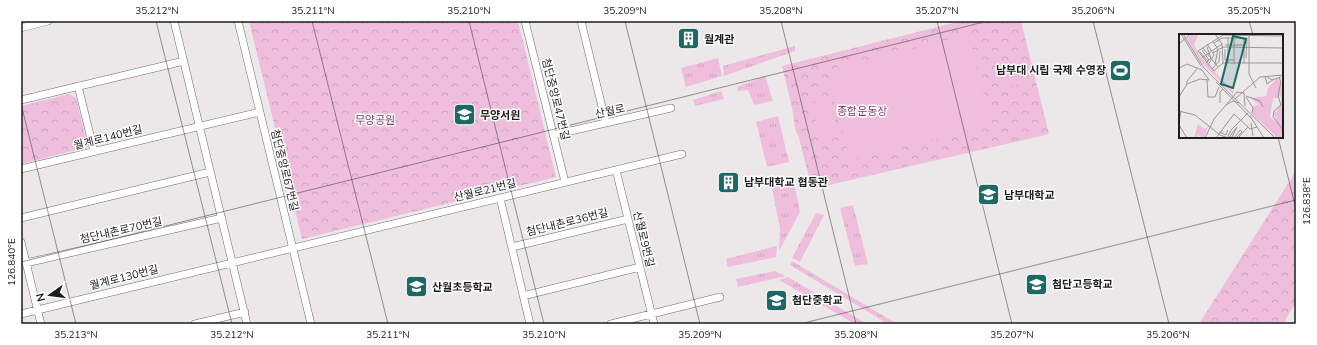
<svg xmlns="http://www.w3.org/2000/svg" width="1317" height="345" font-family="'Nunito Sans','Noto Sans KR',sans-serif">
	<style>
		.grass { fill: url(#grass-tufts) }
		.park { fill: url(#park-crowns) }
		.pitch { fill: #efbedd }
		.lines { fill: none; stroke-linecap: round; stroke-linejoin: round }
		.street-casing { stroke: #6f6c6d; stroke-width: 8 }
		.street { stroke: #fff; stroke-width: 7 }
		.ticks { fill: none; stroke: #1e1d1e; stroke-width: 1; stroke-opacity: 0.45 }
		.labels { text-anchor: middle; stroke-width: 3; stroke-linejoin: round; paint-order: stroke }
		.poi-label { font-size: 11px; font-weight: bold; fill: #1e1d1e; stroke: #fff; text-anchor: start }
		.street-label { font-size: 11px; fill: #1e1d1e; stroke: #fff }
		.park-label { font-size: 11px; fill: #7d3c68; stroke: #fff }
		.inset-road { fill: none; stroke: #9a9798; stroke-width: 1 }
		.view { fill: #1c6865; fill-opacity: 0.15; stroke: #1c6865; stroke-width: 2 }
		.inset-edge { fill: none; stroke: #1e1d1e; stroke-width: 2 }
		.neatline { fill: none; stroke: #1e1d1e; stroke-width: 1.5 }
		.ticks-label { font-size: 10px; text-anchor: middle; fill: #1e1d1e }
	</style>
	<defs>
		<pattern id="grass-tufts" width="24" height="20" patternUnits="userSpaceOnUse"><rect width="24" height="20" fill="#efbedd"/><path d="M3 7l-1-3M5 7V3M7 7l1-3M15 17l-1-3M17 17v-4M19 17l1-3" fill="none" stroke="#cca3bd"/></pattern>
		<pattern id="park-crowns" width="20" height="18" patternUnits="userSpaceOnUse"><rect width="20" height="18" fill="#efbedd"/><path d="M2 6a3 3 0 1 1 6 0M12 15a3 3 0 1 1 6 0" fill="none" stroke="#cca3bd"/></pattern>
	</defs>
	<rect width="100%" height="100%" fill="#ece8ea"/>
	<path class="grass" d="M795 46V51L724 76 723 66Z
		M718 58 722 76 686 87 681 68Z
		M765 76 773 101 754 105 748 90 738 91 737 87Z
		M721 91 724 99 695 106 693 100Z
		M778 116 789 162 767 167 756 122Z
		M793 177 800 212 779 251 780 228 771 183Z
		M853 205 868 264 855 266 840 208Z
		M816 213 824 215 800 262 792 258Z
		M777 246 776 257 728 267 726 259Z
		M792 261 897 324H888L790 265Z
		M775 271 785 276 738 287 736 279Z
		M788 277 867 324H855L779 280Z"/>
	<path class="park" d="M249 21H518L556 177 302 239Z
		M961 21H1021L1049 134 812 189 799 138 795 129 793 112 782 66Z
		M69 94 76 98 88 147 21 164V106Z
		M1296 171V302L1283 324H1199Z"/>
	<path class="pitch" d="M969 35 991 125 850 160 827 70Z
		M1012 60 1019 84 1005 88 999 64Z
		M829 98 839 137 821 142 812 103Z"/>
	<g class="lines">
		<defs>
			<path id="street" d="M174 21 247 324
				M238 21 311 324
				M525 21 565 182
				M581 21 606 123
				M21 28 48 21
				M78 86 94 151
				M21 100 184 61
				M553 135 671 108
				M21 169 260 112
				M616 170 654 324
				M500 198 530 324
				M21 218 210 172
				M21 242 41 324
				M512 247 628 219
				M26 263 222 218
				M523 296 640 267
				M21 314 682 154
				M195 324 245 312
				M611 324 720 297"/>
		</defs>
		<use href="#street" class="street-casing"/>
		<use href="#street" class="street"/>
	</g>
	<path class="ticks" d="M156 21 232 324M312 21 388 324M469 21 544 324M625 21 700 324M781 21 856 324M937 21 1012 324M1093 21 1169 324M1249 21 1253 35M21 104 76 324M1278 137 1296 209M21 262 988 21M800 324 1296 200"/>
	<defs>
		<symbol id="building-square" viewBox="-11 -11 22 22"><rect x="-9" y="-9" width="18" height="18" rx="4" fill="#1c6865" stroke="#fff"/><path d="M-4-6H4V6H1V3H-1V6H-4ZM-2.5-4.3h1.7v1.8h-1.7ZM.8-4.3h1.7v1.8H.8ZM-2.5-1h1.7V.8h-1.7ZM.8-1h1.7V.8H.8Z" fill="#fff"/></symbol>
		<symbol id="stadium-square" viewBox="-11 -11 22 22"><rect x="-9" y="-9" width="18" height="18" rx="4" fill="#1c6865" stroke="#fff"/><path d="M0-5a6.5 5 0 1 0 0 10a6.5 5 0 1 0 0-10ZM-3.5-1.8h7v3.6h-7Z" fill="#fff"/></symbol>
		<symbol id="school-square" viewBox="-11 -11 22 22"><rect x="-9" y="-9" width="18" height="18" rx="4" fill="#1c6865" stroke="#fff"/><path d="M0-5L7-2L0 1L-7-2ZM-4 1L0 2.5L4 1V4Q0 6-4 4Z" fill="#fff"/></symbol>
		<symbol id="university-square" viewBox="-11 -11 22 22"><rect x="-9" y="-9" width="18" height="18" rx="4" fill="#1c6865" stroke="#fff"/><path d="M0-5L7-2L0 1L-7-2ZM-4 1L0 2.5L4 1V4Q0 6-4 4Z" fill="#fff"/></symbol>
	</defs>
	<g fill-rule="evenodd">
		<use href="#building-square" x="676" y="26" width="25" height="25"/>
		<use href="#stadium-square" x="1108" y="58" width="25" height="25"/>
		<use href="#school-square" x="452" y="102" width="25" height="25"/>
		<use href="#building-square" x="716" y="170" width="25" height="25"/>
		<use href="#university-square" x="976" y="182" width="25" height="25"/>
		<use href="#school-square" x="1024" y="272" width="25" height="25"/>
		<use href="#school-square" x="404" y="274" width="25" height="25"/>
		<use href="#school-square" x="764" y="288" width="25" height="25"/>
	</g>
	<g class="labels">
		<g class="poi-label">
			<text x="704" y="43">월계관</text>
			<text x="1106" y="74" text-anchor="end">남부대 시립 국제 수영장</text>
			<text x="480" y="119">무양서원</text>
			<text x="744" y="186">남부대학교 협동관</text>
			<text x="1004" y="199">남부대학교</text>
			<text x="1052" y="288">첨단고등학교</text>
			<text x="432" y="291">산월초등학교</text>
			<text x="792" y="304">첨단중학교</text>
		</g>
		<g class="street-label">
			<text transform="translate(556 99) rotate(76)" y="4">첨단중앙로47번길</text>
			<text transform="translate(610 111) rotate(-13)" y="4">산월로</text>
			<text transform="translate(108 137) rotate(-14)" y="4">월계로140번길</text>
			<text transform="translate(285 170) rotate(76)" y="4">첨단중앙로67번길</text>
			<text transform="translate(485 190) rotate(-14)" y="4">산월로21번길</text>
			<text transform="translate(567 222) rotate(-14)" y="4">첨단내촌로36번길</text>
			<text transform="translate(121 230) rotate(-13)" y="4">첨단내촌로70번길</text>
			<text transform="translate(644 239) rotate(76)" y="4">산월로9번길</text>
			<text transform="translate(124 277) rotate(-14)" y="4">월계로130번길</text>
		</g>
		<g class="park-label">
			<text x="862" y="115">종합운동장</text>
			<text x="375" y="124">무양공원</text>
		</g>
	</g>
	<g transform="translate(1179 34)">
		<rect width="104" height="104" fill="#ece8ea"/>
		<path d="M98 44 102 48 100 64H94L91 83 104 93 102 104H98L73 80 74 73 79 70 71 64 87 62 89 54Z" fill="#efbedd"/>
		<path d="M12 0 19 1 15 11 21 22 55 58 54 60 22 28 8 4ZM19 90 25 95 29 93 25 104 19 101 17 104H15Z" fill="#efbedd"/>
		<path d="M104 46V93L99 90 95 80 101 72 102 63 99 60Z" fill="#efbedd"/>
		<path class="inset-road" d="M2 0 22 32M4 0 25 34 96 104M36 0 43 10 44 29M70 0V40L77 54M104 2 44 1 19 17 35 37 44 29H104M34 8 39 15 36 30M35 9 43 4H68L67 24M0 10 11 0M28 10 35 21 29 31M46 11H65M24 14 39 33M46 15V26H55M23 16 30 26M21 18 29 27M34 19 44 13 104 14M23 24 43 10M27 29 32 24 28 13M49 29V3M55 29V4M65 29V3M0 34 8 30 23 36M33 35 40 27 41 17M86 42 88 50 95 45M88 43 93 46 102 43M100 43 102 48 99 62 102 71 95 77 94 83 103 94 104 101M28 46 29 63H36L40 53M37 48 72 84M8 50V47L18 35M67 62 81 67 84 73M0 63 8 50 21 45 30 46 23 36M67 63 74 74 73 79M56 65 81 43 104 41M41 69V58L44 55M47 71 54 67 60 69M0 77 16 81 41 101 49 104M71 82 85 104M0 89 2 77M72 89 74 102M0 91 8 104M40 98 47 101 49 96M53 103 58 93 51 102V103L55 104M26 104 35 85 58 58 65 59 66 72M37 104 55 80 71 95 78 93M48 104 52 96 69 79M55 104 61 96 63 98 57 104M59 104 69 93"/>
		<path class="view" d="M54 2 67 5 54 54 42 50Z"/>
		<rect width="104" height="104" class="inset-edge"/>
	</g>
	<rect width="1317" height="345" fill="none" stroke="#ffffff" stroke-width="44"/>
	<g transform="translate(50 295) rotate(256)" stroke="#ffffff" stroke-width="3" paint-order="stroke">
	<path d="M0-3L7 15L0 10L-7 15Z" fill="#1e1d1e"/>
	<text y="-6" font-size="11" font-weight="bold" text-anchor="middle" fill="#1e1d1e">N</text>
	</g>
	<rect x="22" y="22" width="1273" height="301" class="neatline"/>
	<g class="ticks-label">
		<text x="157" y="14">35.212°N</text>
		<text x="313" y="14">35.211°N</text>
		<text x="469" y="14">35.210°N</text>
		<text x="625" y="14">35.209°N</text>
		<text x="781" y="14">35.208°N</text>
		<text x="937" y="14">35.207°N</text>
		<text x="1093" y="14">35.206°N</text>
		<text x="1249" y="14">35.205°N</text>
		<text transform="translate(1306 201) rotate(-90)" y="4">126.838°E</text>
		<text transform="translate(11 262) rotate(-90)" y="4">126.840°E</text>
		<text x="76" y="338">35.213°N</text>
		<text x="232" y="338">35.212°N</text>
		<text x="388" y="338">35.211°N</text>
		<text x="544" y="338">35.210°N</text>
		<text x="700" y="338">35.209°N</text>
		<text x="856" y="338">35.208°N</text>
		<text x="1012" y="338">35.207°N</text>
		<text x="1168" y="338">35.206°N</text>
	</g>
</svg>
